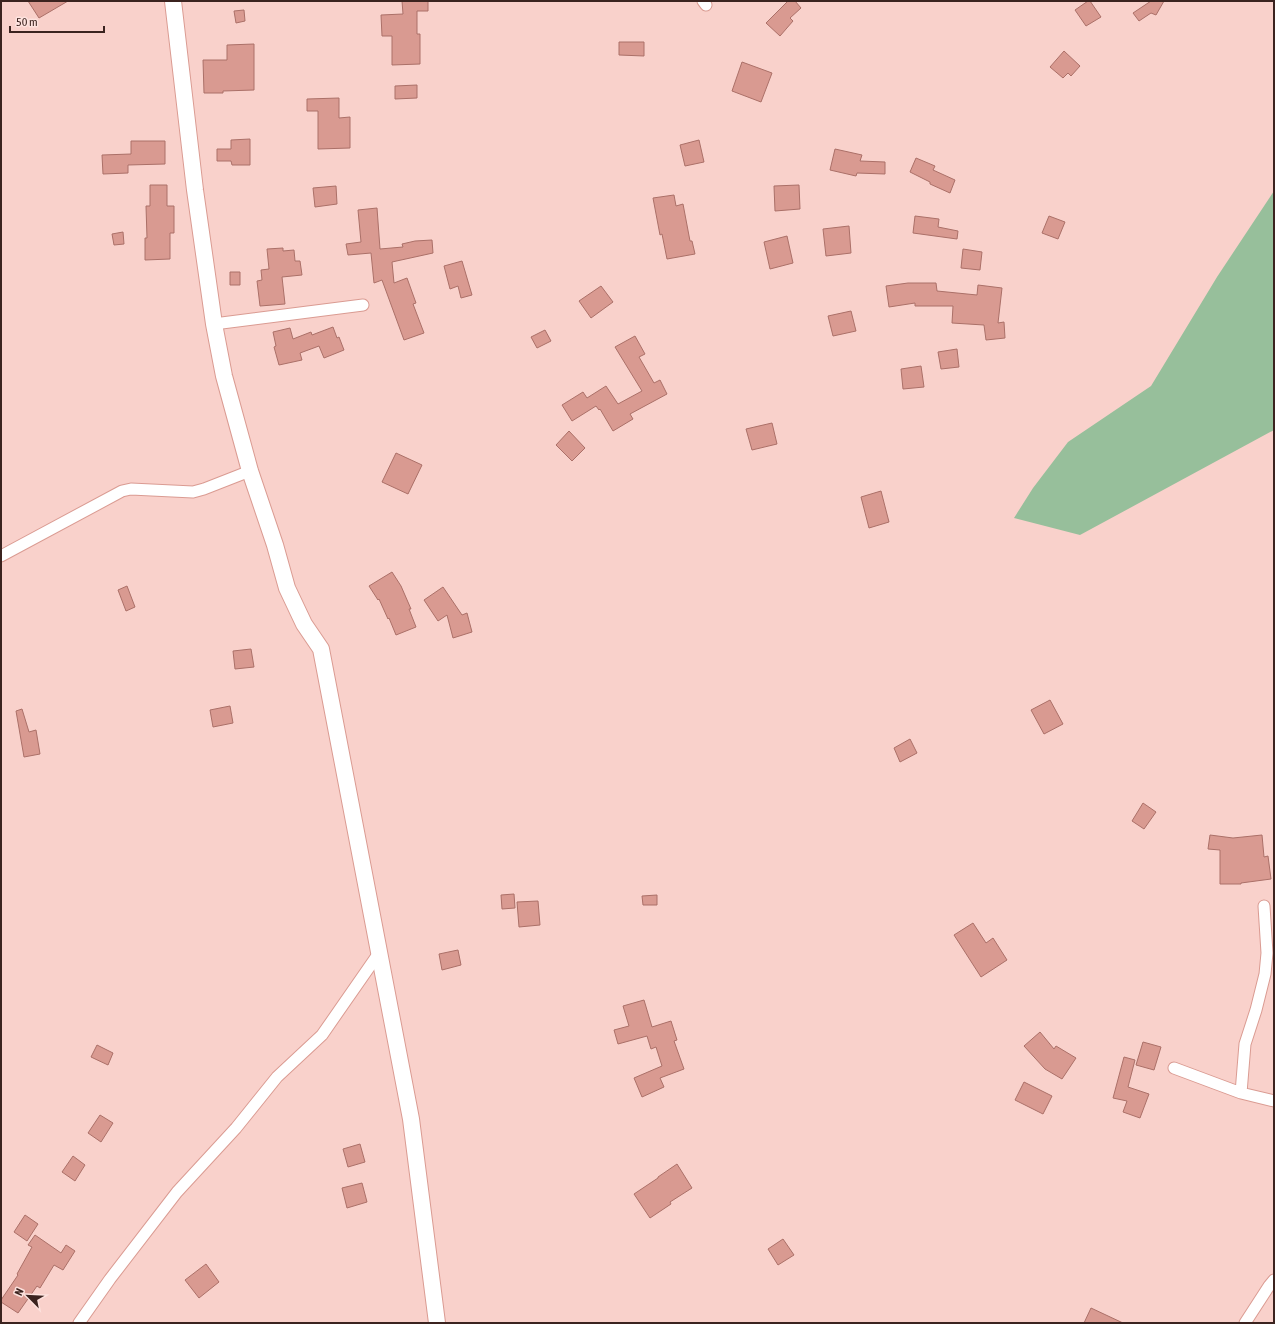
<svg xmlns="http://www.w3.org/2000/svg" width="1275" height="1324" font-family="'Asap Condensed',sans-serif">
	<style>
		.green { fill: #97bf9b }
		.building { fill: #d99a91; stroke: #ab7068 }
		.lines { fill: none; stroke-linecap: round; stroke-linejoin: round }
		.minor-casing { stroke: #da9b92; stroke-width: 13 }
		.secondary-casing { stroke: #da9b92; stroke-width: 18 }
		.minor { stroke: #fff; stroke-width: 11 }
		.secondary { stroke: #fff; stroke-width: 16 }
	</style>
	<rect width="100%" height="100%" fill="#f9d1cb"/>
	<path class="green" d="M1274 191V430L1080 535 1014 518 1033 488 1068 442 1151 386 1217 277Z"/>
	<path class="building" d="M28 1H68L39 18Z
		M402 1H428V11H417V34H420V64L392 65V36H382L381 15 403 14Z
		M788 1H795L801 8 790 18 793 21 780 36 766 23Z
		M1088 1H1090L1101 17 1086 26 1075 10Z
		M1151 1H1164L1156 15 1151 13 1139 21 1133 13Z
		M244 10 245 21 236 23 234 11Z
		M619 42H644V56L619 55Z
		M254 44V90L223 91V93H204L203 60H227V45Z
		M1064 51 1080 66 1071 76 1068 73 1063 78 1050 67Z
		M742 62 772 73 761 102 732 91Z
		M417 85V98L395 99V86Z
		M339 98V118L350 117V148L318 149V111H307V99Z
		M250 139V165H232L231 161H217V149H231V140Z
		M699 140 704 162 685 166 680 145Z
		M131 141H165V164L128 165V173L103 174 102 155 131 154Z
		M835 149 862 155 860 161 885 162V174L857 173 856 176 830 170Z
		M916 158 935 166 933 170 955 180 950 193 930 184V182L910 172Z
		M150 185H167V206H174V233H170V259L145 260V238H147L146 206H150Z
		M799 185 800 209 775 211 774 186Z
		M336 186 337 204 315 207 313 188Z
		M674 195 676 206 683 204 690 241H692L695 254 667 259 662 234 660 235 653 198Z
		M377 208 380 249 403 247 402 244 415 241 432 240 433 253 392 262 394 283 407 278 416 303 413 304 424 333 404 340 382 280 374 283 371 253 348 255 346 244 361 242 358 210Z
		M915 216 939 219 938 227 958 231 957 239 913 233Z
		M1049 216 1065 222 1058 239 1042 233Z
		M849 226 851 253 826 256 823 229Z
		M123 232 124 244 114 245 112 234Z
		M787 236 793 263 770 269 764 242Z
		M283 248V251L294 250 295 261H300L302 275 282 277 285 304 260 306 257 281 262 280 261 270 269 269 267 249Z
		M963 249 982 252 980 270 961 268Z
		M462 261 472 295 461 298 458 286 450 289 444 266Z
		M230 272H240V285H230Z
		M908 283H936L937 291 977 295 978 285 1002 288 998 323 1004 322 1005 338 986 340 984 325 952 323 953 306H915V303L889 307 886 286Z
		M601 286 613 302 591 318 579 301Z
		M851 311 856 331 833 336 828 316Z
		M333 327 337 338 339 337 344 350 324 358 319 346 300 353 302 360 279 365 274 347 276 346 273 332 290 328 293 339 311 332 312 335Z
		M545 330 551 341 537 348 531 337Z
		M635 336 645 354 639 357 654 383 660 380 667 394 630 414 633 419 613 431 600 409 599 410 596 406 572 421 562 405 583 392 587 398 606 386 618 404 642 391 615 347Z
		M957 349 959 367 941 369 938 352Z
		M921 366 924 387 903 389 901 369Z
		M772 423 777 444 752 450 746 429Z
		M569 431 585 448 572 461 556 445Z
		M396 453 422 465 408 494 382 482Z
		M881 491 889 522 869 528 861 497Z
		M392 572 401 586 411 609H409L416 627 396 635 389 618 388 619 379 599 378 600 369 586Z
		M127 586 135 607 126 611 118 590Z
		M443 587 462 615 467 613 472 632 453 638 447 615 438 621 424 600Z
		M251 649 254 667 235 669 233 651Z
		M1050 700 1063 724 1044 734 1031 710Z
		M230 706 233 723 213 727 210 710Z
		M22 709 29 732 36 730 40 754 24 757 16 711Z
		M910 739 917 753 900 762 894 748Z
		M1143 803 1156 812 1144 829 1132 821Z
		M1210 835 1233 838 1262 835 1264 857 1268 856 1271 879 1241 883V884H1220V850L1208 849Z
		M514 894 515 908 502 909 501 895Z
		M657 895V905H643L642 896Z
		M538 901 540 925 519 927 517 902Z
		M973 923 986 943 993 938 1007 960 981 977 954 935Z
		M458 950 461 965 442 970 439 954Z
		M644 1000 652 1027 671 1021 677 1040 674 1041 684 1069 660 1078 664 1087 642 1097 634 1078 662 1066 656 1047 651 1049 647 1036 618 1044 614 1030 629 1026 623 1006Z
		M1040 1032 1054 1049 1056 1046 1076 1058 1062 1079 1045 1069 1024 1046Z
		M1143 1042 1161 1047 1154 1070 1136 1065Z
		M97 1045 113 1053 108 1065 91 1057Z
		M1124 1057 1135 1060 1128 1087 1149 1094 1140 1118 1123 1112 1127 1101 1113 1098Z
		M1024 1082 1052 1096 1043 1114 1015 1100Z
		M100 1115 113 1123 101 1142 88 1133Z
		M360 1144 365 1162 348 1167 343 1149Z
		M73 1156 85 1165 75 1181 62 1172Z
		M677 1164 692 1188 670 1202 671 1204 650 1218 634 1194 658 1178V1177Z
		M362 1183 367 1202 347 1208 342 1188Z
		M25 1215 38 1224 27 1241 14 1232Z
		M35 1235 61 1253 66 1245 75 1251 63 1270 54 1265 40 1288 37 1286 18 1313 1 1302V1300L18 1275 17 1274 32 1247 28 1245Z
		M783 1239 794 1255 778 1265 768 1249Z
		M206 1264 219 1282 199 1298 185 1280Z
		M1091 1308 1123 1323H1084Z"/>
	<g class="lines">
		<defs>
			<path id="minor" d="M703 1 706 5
				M214 324 363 305
				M1 556 122 491 131 489 193 492 204 489 250 471
				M1174 1068 1241 1093 1274 1101
				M1241 1093 1245 1044 1256 1010 1265 974 1267 953 1264 906
				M79 1323 110 1279 177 1192 236 1128 277 1077 322 1035 379 953
				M1245 1323 1269 1286 1274 1280"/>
			<path id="secondary" d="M173 1 195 190 214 324 224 376 250 471 275 545 287 588 304 624 321 649 411 1119 437 1323"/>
		</defs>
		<use href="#minor" class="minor-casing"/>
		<use href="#secondary" class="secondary-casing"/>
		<use href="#minor" class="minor"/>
		<use href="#secondary" class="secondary"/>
	</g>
	<rect width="1275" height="1324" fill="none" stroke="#3b231f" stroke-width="4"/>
	<g transform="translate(28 1296) rotate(294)" stroke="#fde2de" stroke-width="3" paint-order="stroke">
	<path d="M0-3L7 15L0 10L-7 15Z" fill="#3b231f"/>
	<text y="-6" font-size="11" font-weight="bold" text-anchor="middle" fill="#3b231f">N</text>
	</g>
	<path d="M10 26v6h94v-6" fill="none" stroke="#3b231f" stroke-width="2"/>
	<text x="16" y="26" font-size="12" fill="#3b231f" stroke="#fde2de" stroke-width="3" paint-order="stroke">50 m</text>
</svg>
